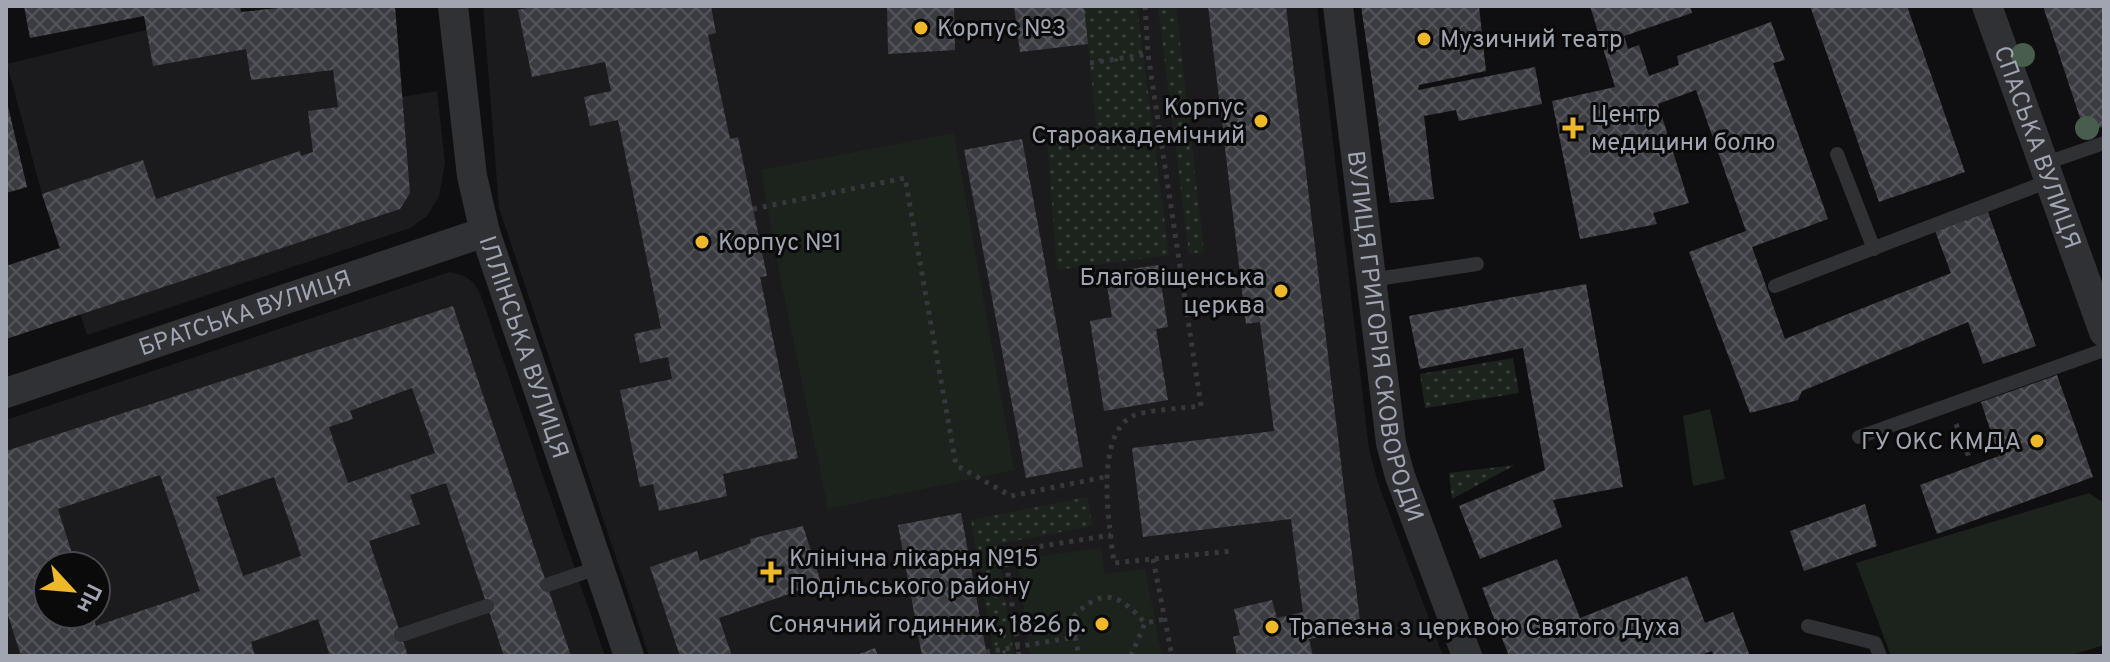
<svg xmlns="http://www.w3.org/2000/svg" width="2110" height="662" font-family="Overpass,sans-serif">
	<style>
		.built { fill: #1b1b1d; fill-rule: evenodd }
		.grass { fill: url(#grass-dots) }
		.park { fill: #1c231d }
		.building { fill: url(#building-cross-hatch); fill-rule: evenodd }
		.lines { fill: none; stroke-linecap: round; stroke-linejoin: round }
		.path { stroke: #36383c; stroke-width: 5; stroke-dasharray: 4 6; stroke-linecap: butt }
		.lane { stroke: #303135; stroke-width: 14 }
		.street { stroke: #303135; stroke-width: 30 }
		.tree { fill: #485d4c }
		.poi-dot { fill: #eeb82a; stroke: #0a0a0b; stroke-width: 3 }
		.labels { text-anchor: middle; stroke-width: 6; stroke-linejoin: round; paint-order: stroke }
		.poi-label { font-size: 24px; fill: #a0a5b1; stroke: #0a0a0b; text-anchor: start }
		.street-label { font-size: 24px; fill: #a0a5b1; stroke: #0a0a0b }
	</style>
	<defs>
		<pattern id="grass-dots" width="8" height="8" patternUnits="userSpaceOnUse" patternTransform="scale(2)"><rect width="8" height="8" fill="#1c231d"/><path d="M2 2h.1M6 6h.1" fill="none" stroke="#3a403b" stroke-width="1.8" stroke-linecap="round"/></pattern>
		<pattern id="building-cross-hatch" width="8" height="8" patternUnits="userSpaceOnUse" patternTransform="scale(2)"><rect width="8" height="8" fill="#3b3c41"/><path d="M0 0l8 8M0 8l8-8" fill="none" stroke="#54555a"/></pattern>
	</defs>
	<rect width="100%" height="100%" fill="#0f0f11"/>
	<path class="built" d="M483 6H1317L1369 449 1378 483 1443 656H649L499 208Z
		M241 12 252 80 333 70 339 107 437 91 445 163 439 196 427 216 410 228 87 335 42 194 7 64 146 30Z
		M450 272 464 276 473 282 480 293 605 656H6V420ZM48 566H96V614H48Z"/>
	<path class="grass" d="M1084 6H1137L1169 255 1057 270 1047 138 1097 132Z
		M1158 6H1176L1204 252 1189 254Z
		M1513 358 1519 393 1425 408 1420 374Z
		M1515 465 1452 499 1449 473Z
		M1087 497 1093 526 997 544 1014 656H994L971 520Z"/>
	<path class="park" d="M954 133 1014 470 828 509 778 266 761 170Z
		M1710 409 1725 479 1693 486 1683 416Z
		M2089 493 2104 503V645L2068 656H1891L1856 563Z
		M1101 548 1105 574 1145 569 1162 656H1030L1017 559Z"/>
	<path class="building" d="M24 6H240L241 12 297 6H395L410 193 400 209 6 339V266L60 248 42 194 143 160 156 199 300 151 301 156 313 152 308 111 338 107 333 70 251 80 246 49 153 66 144 16 30 38Z
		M536 6H711L716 33 708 35 730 139 738 137 753 209 767 276 760 277 798 458 723 474 727 496 659 511 653 484 640 487 620 390 672 379 668 357 640 363 634 334 661 328 618 120 590 126 584 97 611 91 605 62 532 77 518 10Z
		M887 6H954L955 50 888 54Z
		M1014 6H1084L1088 44 1020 52Z
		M1208 6H1286L1361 629 1309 639 1313 656H1237L1233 637 1240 635 1234 609 1272 600 1277 618 1303 612 1291 519 1143 537 1132 448 1274 431 1260 322 1246 324Z
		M1361 6H1479L1486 71 1419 85 1418 90 1535 67 1542 104 1459 121 1456 110 1424 116 1434 199 1390 203Z
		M1590 6H1690L1692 13 1624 36 1628 49 1639 45 1649 76 1679 65 1677 56 1771 22 1785 60 1773 63 1828 219 1752 247 1785 339 1951 273 1935 231 1988 212 2036 346 1983 364 1968 322 1802 391 1798 400 1750 413 1689 252 1746 231 1696 90 1658 104 1689 203 1653 213 1657 224 1580 239 1552 101 1615 87Z
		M1810 6H1907L1965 172 1879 202Z
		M2043 6H2104V126L2085 133Z
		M7 102 27 187 6 193V103Z
		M1022 139 1083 467 1026 478 964 150Z
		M1158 265 1168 327 1156 329 1168 400 1104 411 1090 321 1112 317 1105 273Z
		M1586 284 1623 487 1553 500 1562 527 1480 559 1459 506 1545 470 1523 348 1420 369 1409 316Z
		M453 306 571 656H504L446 483 410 495 420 524 369 541 408 656H330L318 619 251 642 255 656H21L6 609V451ZM412 388 435 453 348 483 329 427 353 419 350 411ZM160 475 200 591 96 626 92 614H48V566H76L58 509ZM274 477 301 556 243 576 216 497Z
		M2057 375 2093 477 1937 534 1920 485 1999 456 1981 402Z
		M1865 504 1877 546 1804 571 1790 531Z
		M961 513 987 656H922L898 525Z
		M803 526 821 583 719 618 732 656H680L650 567 697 551 700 561 751 543 750 539Z
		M1557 559 1580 618 1687 576 1705 623 1733 612 1750 656H1714L1712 651 1698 656H1509L1482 588Z
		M875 648 878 656H854Z"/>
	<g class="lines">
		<path class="path" d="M1145 6 1148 54 1201 406C1185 408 1145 410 1133 416 1093 435 1110 529 1114 563L1231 551
			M1090 63 1148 54
			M753 209 905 178 956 465 1011 496 1105 477
			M1956 424 1969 457
			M1153 559 1172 656
			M1075 637V615C1104 586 1120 595 1145 623
			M986 652 1075 637 1079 656
			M1019 656 1005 552 1111 535
			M1131 656 1145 623 1165 619"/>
		<path class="lane" d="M1837 154 1874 249
			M2043 164 2104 143
			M1370 280 1477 264
			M1775 286 2049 181
			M1859 437 2104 350
			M547 585 600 567
			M1808 626 1875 643 1880 656
			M401 635 487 606"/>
		<g class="street">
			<path id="s1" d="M453 6 472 176 485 232 629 656"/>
			<path id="s2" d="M1338 6 1391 443 1400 476 1467 656"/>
			<path id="s3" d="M1987 6 2104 332"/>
			<path id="s4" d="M6 393 485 232"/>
		</g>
	</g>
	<g class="tree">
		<circle cx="2023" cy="55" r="12"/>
		<circle cx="2087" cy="128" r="12"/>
	</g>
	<g class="poi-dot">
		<circle cx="921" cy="28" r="8"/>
		<circle cx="1424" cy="39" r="8"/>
		<circle cx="1261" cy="121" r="8"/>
		<path d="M1569 116h8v8h8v8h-8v8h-8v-8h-8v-8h8z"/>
		<circle cx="702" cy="242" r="8"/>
		<circle cx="1281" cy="291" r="8"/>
		<circle cx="2037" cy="441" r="8"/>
		<path d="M767 560h8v8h8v8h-8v8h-8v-8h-8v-8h8z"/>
		<circle cx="1102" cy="624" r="8"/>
		<circle cx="1272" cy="627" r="8"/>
	</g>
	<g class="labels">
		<g class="poi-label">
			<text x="937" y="36">Корпус №3</text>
			<text x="1440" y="47">Музичний театр</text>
			<text x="1245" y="115" text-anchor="end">Корпус<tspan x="1245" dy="28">Староакадемічний</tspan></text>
			<text x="1591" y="122">Центр<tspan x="1591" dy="28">медицини болю</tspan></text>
			<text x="718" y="250">Корпус №1</text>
			<text x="1265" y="285" text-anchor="end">Благовіщенська<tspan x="1265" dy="28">церква</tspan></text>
			<text x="2021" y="449" text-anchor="end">ГУ ОКС КМДА</text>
			<text x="789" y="566">Клінічна лікарня №15<tspan x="789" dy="28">Подільського району</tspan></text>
			<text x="1086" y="632" text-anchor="end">Сонячний годинник, 1826 р.</text>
			<text x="1288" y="635">Трапезна з церквою Святого Духа</text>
		</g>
		<g class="street-label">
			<text dy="8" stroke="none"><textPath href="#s3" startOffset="150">СПАСЬКА ВУЛИЦЯ</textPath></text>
			<text dy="8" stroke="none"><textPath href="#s4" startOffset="252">БРАТСЬКА ВУЛИЦЯ</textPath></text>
			<text dy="8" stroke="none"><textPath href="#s2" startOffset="334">ВУЛИЦЯ ГРИГОРІЯ СКОВОРОДИ</textPath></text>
			<text dy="8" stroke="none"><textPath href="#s1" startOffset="350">ІЛЛІНСЬКА ВУЛИЦЯ</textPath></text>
		</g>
	</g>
	<rect width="2110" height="662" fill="none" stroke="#a0a5b1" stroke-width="16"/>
	<g transform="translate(72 590) rotate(116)"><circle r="38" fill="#0a0a0b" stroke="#46484d" stroke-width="2"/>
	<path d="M0-6L14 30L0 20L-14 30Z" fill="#eeb82a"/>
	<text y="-12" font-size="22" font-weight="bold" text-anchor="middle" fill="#a0a5b1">Пн</text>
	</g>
</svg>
